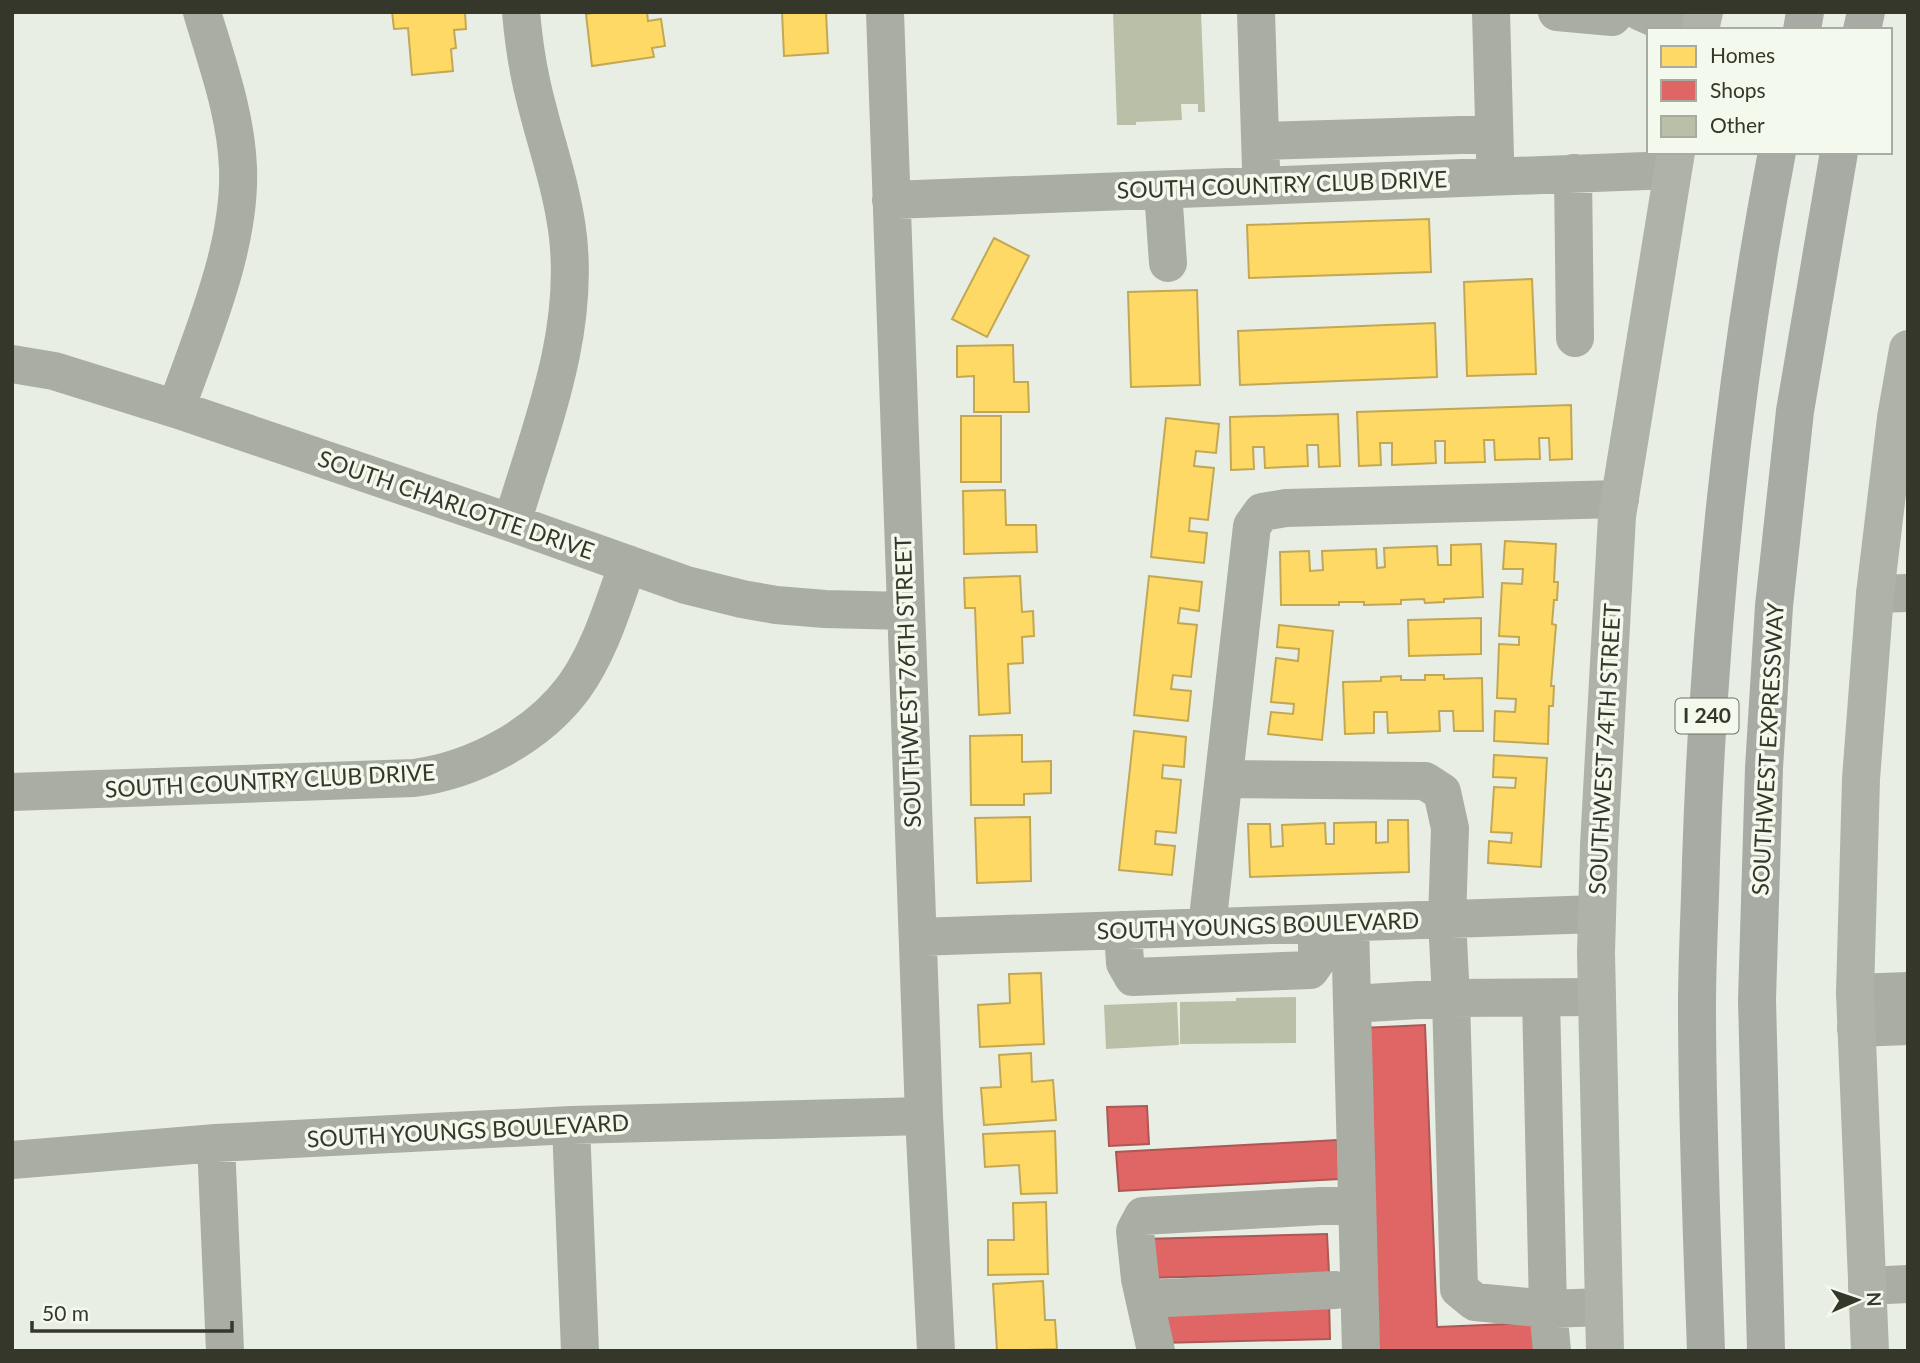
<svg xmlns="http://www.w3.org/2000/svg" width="1920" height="1363" font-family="Lato,sans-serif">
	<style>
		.homes { fill: #ffd966; stroke: #c2a854; stroke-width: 2 }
		.shops { fill: #e06666; stroke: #ad5854; stroke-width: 2 }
		.building { fill: #babfa8 }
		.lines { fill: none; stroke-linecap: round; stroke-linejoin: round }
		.minor { stroke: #a9ada3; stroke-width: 38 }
		.major { stroke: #aeb2a8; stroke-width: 38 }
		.highway { stroke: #a8aba3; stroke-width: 38 }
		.labels { text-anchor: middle; stroke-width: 7; stroke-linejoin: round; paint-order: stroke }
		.shield { fill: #f4f9ed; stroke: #6e7165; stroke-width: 2 }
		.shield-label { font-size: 21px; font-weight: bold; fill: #35372b }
		.street-label { font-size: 23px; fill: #35372b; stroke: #f4f9ed }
	</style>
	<rect width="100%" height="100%" fill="#e9eee4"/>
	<path class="homes" d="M392 12H465L466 29 454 30 456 48 451 49 453 71 412 75 408 28 394 29Z
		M599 12H647L648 21 661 19 665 46 652 48 654 57 592 66 586 14Z
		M782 12H826L828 53 784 56Z
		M1429 219 1431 272 1249 278 1247 225Z
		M994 238 1029 256 987 337 952 319Z
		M1532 279 1536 374 1467 376 1464 282Z
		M1197 290 1200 385 1131 387 1128 292Z
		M1435 323 1437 377 1240 385 1238 331Z
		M1013 345 1014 382H1028L1029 412H974V376L957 377V346Z
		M1571 405 1572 459 1550 460 1549 438H1539L1540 459 1495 460 1494 440H1484L1485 462 1445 463V441H1435L1436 463 1392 465V443H1380L1381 465 1359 466 1357 412Z
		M1338 414 1340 466 1319 467 1318 445H1307L1308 466 1265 468 1264 447H1253L1254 469 1231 470 1230 417Z
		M961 416H1001V482H961Z
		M1166 418 1219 424 1216 453 1196 451 1194 466 1214 468 1208 520 1190 518 1189 531 1207 533 1204 563 1151 557Z
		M1005 490 1006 525H1036L1037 552 964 554 963 491Z
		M1505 541 1556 544 1554 582H1558L1557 600H1554L1552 624 1556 625 1551 686H1554L1553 706H1549L1548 744 1494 741 1495 711 1515 712 1516 699 1497 698 1499 644 1519 645V637L1499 636 1502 583 1522 584 1523 569H1503Z
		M1481 544 1483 597 1444 599V602L1425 603 1424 599 1401 600V604L1364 605V602H1339V605H1281L1280 552 1309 551 1310 571 1323 570 1322 551 1376 549 1377 568 1385 567 1384 548 1437 546 1438 565H1451V545Z
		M1020 576 1022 612 1033 611 1034 636 1022 637 1023 663 1008 664 1010 713 979 715 975 608H965L964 578Z
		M1149 576 1202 582 1199 611 1180 608 1178 623 1197 625 1191 677 1173 675 1171 689 1191 691 1188 721 1134 715Z
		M1481 618V654L1409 656 1408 620Z
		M1279 625 1333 631 1322 740 1268 734 1271 712 1293 714 1294 704 1271 702 1276 658 1298 661 1299 649 1277 647Z
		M1425 675H1444V679L1482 678 1483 731H1454L1453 711H1439L1440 731 1388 733 1387 712H1374V733L1345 734 1343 682 1381 681V677L1401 676V680H1425Z
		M1134 731 1186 737 1184 767 1163 765 1162 778 1181 780 1176 833 1156 831 1155 844 1175 846 1172 875 1119 870Z
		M1022 735V762L1051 761V793L1024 794V805H971L970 736Z
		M1494 755 1547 758 1541 867 1488 863 1489 841 1511 843 1512 833 1491 832 1494 787 1515 788 1516 778 1493 777Z
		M1030 817 1031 881 977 883 975 818Z
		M1388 820H1408L1409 872 1250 877 1248 824H1270L1271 847 1283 846 1282 825 1325 823 1326 844H1334V823L1376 822V843L1388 842Z
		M1041 973 1044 1044 980 1047 978 1005 1010 1003 1009 974Z
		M1031 1053 1032 1082 1053 1080 1056 1120 984 1125 981 1088 1001 1087 999 1055Z
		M1055 1131 1057 1193 1021 1194 1019 1165 985 1167 983 1134Z
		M1046 1202 1048 1274 988 1275V1240H1014L1013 1203Z
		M1043 1281 1045 1320H1055L1057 1349 997 1351 993 1284Z"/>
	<path class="shops" d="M1425 1025 1437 1327 1534 1323 1535 1351H1374L1362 1028Z
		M1147 1106 1149 1144 1109 1146 1107 1107Z
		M1337 1140 1339 1179 1119 1191 1116 1152Z
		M1327 1234 1329 1273 1146 1278 1144 1239Z
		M1329 1300 1330 1339 1160 1343 1159 1304Z"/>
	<path class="building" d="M1113 12H1201L1205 112H1198V104H1181L1182 120 1136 122V125H1117Z
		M1296 997V1043L1180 1044V1002L1236 1001V998Z
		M1177 1002 1179 1045 1106 1049 1104 1005Z"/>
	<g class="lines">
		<path class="minor" d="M885 12 924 1116 936 1351
			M1256 12 1261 168
			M1491 12 1495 157
			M1557 12 1612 17 1617 12
			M1641 12 1662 21 1701 28
			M1261 141 1494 134
			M1573 173 1575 338
			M1163 190 1168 263
			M891 200 1672 170
			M12 364 54 371 176 409 512 523 686 585 742 599 776 605 825 609 906 611
			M176 409C202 335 241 247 238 168 236 114 217 63 202 12
			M512 523C540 429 579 337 568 237 562 184 542 133 531 81 526 58 523 35 521 12
			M1875 594 1908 593
			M1224 779 1425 781 1442 792 1450 828 1447 920 1451 998 1596 997
			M12 792 414 778C474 770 538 736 574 687 600 651 613 605 628 564
			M1350 923 1352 1004 1451 998 1459 1289 1475 1302 1548 1309 1552 1351
			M1207 927 1252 526 1262 512 1286 508 1620 499
			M1123 930 1125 963 1133 977 1310 970 1317 960V924
			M918 937 1597 914
			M1855 993 1908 991
			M1541 998 1548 1309 1603 1307
			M1352 1004 1361 1351
			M1856 1028 1908 1026
			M571 1125 580 1351
			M216 1143 225 1351
			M12 1160 216 1143 571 1125 924 1116
			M1867 1286 1908 1284
			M1145 1299 1335 1290
			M1156 1351 1140 1279 1135 1231 1143 1216 1357 1204"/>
		<path class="major" d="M1700 30 1704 12
			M1605 1351 1596 953 1599 846 1617 516 1676 152
			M1870 1351 1855 993 1861 779 1875 594 1896 418 1908 349"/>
		<path class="highway" d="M1802 30 1805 12
			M1862 30 1866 12
			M1706 1351C1702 1236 1697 1121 1697 1006 1697 958 1700 909 1701 861 1709 623 1732 386 1777 152
			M1766 1351 1757 1000 1764 768 1774 606 1795 411 1839 152"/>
	</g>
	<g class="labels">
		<rect class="shield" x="1675.5" y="698.5" width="63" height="35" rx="5"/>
		<g class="shield-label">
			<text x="1707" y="723">I 240</text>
		</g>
		<g class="street-label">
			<text transform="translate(1282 185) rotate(-2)" y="8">SOUTH COUNTRY CLUB DRIVE</text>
			<text transform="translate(456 505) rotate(19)" y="8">SOUTH CHARLOTTE DRIVE</text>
			<text transform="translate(908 682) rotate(-92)" y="8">SOUTHWEST 76TH STREET</text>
			<text transform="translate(1605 749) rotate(-87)" y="8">SOUTHWEST 74TH STREET</text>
			<text transform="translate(1768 749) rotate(-87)" y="8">SOUTHWEST EXPRESSWAY</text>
			<text transform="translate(270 781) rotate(-3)" y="8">SOUTH COUNTRY CLUB DRIVE</text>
			<text transform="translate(1258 926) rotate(-2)" y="8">SOUTH YOUNGS BOULEVARD</text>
			<text transform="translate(468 1131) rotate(-3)" y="8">SOUTH YOUNGS BOULEVARD</text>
		</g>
	</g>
	<rect width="1920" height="1363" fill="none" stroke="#35372b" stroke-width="28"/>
	<rect x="1647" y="28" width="245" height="126" fill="#f4f9ed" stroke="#a8ab9f" stroke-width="2"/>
	<rect x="1661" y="46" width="35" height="21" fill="#ffd966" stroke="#a8ab9f" stroke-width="2"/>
	<text x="1710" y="63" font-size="21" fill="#35372b">Homes</text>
	<rect x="1661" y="80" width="35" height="21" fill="#e06666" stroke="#a8ab9f" stroke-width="2"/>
	<text x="1710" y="98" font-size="21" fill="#35372b">Shops</text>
	<rect x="1661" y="116" width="35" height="21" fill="#babfa8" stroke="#a8ab9f" stroke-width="2"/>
	<text x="1710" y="133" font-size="21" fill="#35372b">Other</text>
	<g transform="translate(1857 1300) rotate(88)" stroke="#f4f9ed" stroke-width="5" paint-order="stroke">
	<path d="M0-5L12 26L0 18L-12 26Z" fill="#35372b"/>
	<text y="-10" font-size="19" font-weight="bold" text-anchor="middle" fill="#35372b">N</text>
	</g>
	<path d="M32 1321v10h200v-10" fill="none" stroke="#35372b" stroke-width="3.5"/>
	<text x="42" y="1321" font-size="21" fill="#35372b" stroke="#f4f9ed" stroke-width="5" paint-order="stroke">50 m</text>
</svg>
